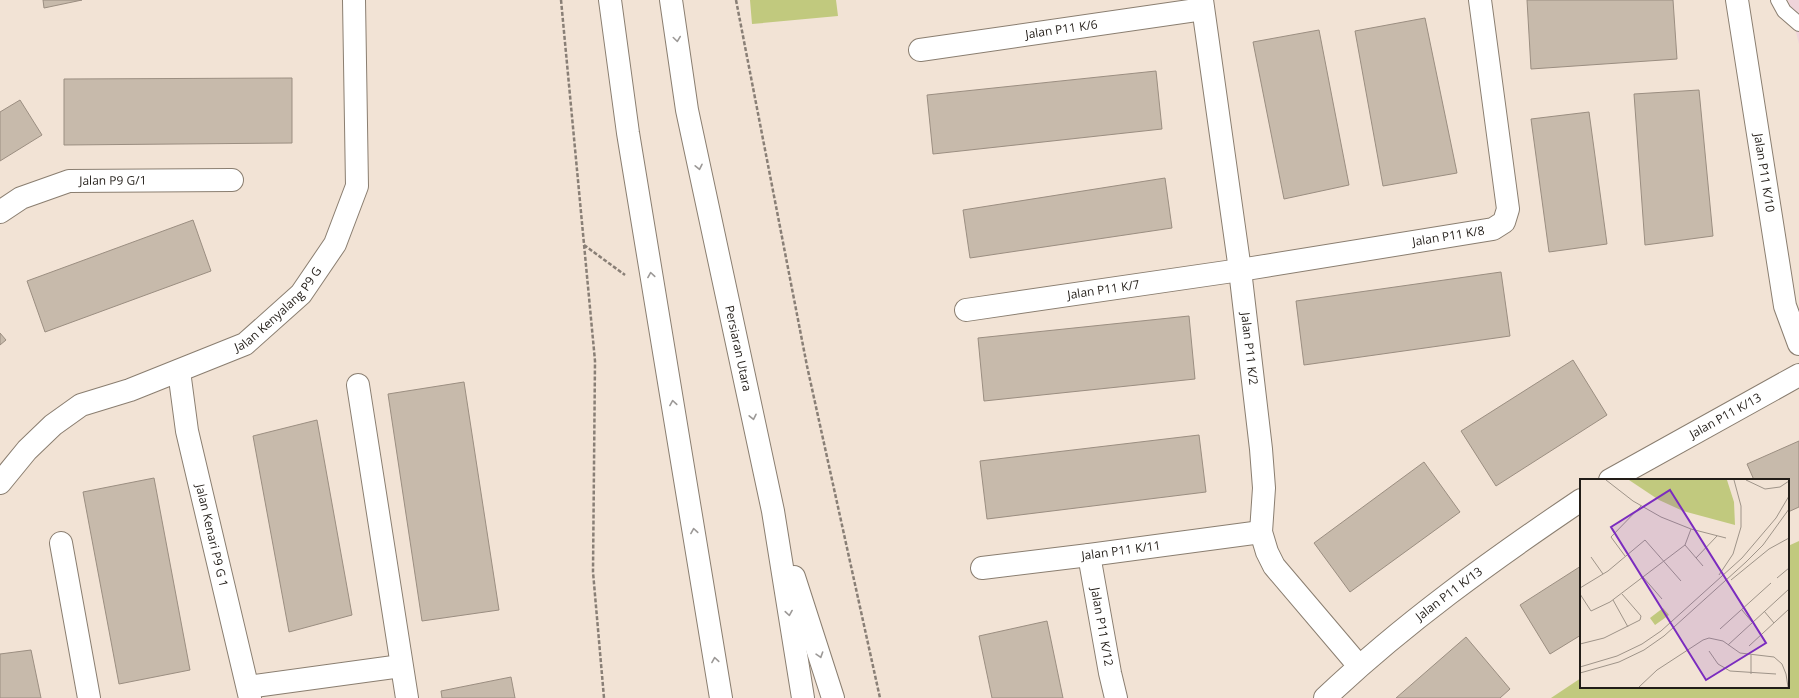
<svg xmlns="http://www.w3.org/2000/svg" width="1799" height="698" font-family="'Open Sans',sans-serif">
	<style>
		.education { fill: #efd4da }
		.green { fill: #c1c97e }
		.building { fill: #c7baab; stroke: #9b8e81 }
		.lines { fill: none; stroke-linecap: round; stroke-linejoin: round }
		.service-casing { stroke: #8a7e70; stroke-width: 16 }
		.minor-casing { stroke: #8a7e70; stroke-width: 24 }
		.tertiary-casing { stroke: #8a7e70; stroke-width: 24 }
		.primary-casing { stroke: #8a7e70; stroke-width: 24 }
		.path { stroke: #897f76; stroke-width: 2.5; stroke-dasharray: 4 2; stroke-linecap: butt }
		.service { stroke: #fff; stroke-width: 14 }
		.minor { stroke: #fff; stroke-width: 22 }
		.tertiary { stroke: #fff; stroke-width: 22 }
		.primary { stroke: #fff; stroke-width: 22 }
		.oneway { stroke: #9c9997 }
		.labels { text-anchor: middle; stroke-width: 3; stroke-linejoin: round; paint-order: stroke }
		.street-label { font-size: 12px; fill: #221d18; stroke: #fff1e2 }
		.inset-road { fill: none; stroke: #9f9489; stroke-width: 1 }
		.view { fill: #7b2cbf; fill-opacity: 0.15; stroke: #7b2cbf; stroke-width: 2 }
		.inset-edge { fill: none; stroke: #221d18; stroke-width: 2 }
	</style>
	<rect width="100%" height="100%" fill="#f2e3d5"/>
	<path class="education" d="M1788 0H1799V44Z"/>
	<path class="green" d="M750 0H836L838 16 752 24Z
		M1799 541V698H1551L1581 678V687H1788V546Z"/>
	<path class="building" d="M43 0H82L44 8Z
		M1527 0H1673L1677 59 1531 69Z
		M1425 18 1457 173 1383 186 1355 31Z
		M1319 30 1349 185 1284 199 1253 42Z
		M1156 71 1162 129 933 154 927 95Z
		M292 78V143L64 145V79Z
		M1699 90 1713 236 1645 245 1634 94Z
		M20 100 42 135 0 161V112Z
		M1589 112 1607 244 1549 252 1531 119Z
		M1165 178 1172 228 970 258 963 210Z
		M193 220 211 271 45 332 27 281Z
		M1501 272 1510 336 1304 365 1296 301Z
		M1189 316 1195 379 984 401 978 338Z
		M0 333 6 340 0 345Z
		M1573 360 1607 415 1496 486 1461 431Z
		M464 382 499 610 422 621 388 394Z
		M317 420 352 615 289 632 253 436Z
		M1199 435 1206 492 987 519 980 461Z
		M1799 441V507L1788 512V480H1754L1747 464Z
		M1424 462 1460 512 1350 592 1314 543Z
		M154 478 190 670 119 684 83 492Z
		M1581 566V635L1550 654 1520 605Z
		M1047 621 1063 698H992L979 636Z
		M1466 637 1510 689 1500 698H1396Z
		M31 650 41 698H0V654Z
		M511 677 515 698H442L441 691Z"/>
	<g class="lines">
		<defs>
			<path id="service" d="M1778 0 1784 11 1799 24"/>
			<g id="minor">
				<path id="s1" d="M1202 0 1240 270 1261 449 1264 488 1261 532 1267 552 1274 566 1359 666"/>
				<path id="s2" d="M1737 0 1785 306 1799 344"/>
				<path id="s3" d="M920 50 1203 9"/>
				<path id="s4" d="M0 212 21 198 69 181 232 180"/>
				<path id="s5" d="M966 310 1240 270 1493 229 1504 222 1508 209 1480 0"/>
				<path id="s6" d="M179 371 187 431 250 698"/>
				<path d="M358 385 407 698"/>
				<path id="s7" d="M1610 480 1799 375"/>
				<path d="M61 543 89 698"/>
				<path id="s8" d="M1089 555 1110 673 1116 698"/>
				<path id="s9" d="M982 568 1089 555 1261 532"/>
				<path d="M248 687 401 666"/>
				<path id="s10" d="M1325 698C1403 624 1492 560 1581 500"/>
			</g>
			<g id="tertiary">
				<path id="s11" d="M0 483 27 450 53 425 81 405 130 390 245 344 301 294 335 244 357 186 354 0"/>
			</g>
			<g id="primary">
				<path d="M610 0 628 133 721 698"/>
				<path id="s12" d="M671 0 687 110 773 511 803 698"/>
				<path d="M794 577 833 698"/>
			</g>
		</defs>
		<use href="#service" class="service-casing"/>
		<use href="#minor" class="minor-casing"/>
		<use href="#tertiary" class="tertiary-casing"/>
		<use href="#primary" class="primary-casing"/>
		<path class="path" d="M561 0 595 361 593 572 604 698
			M736 0 807 366 880 698
			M584 245 625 275"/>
		<use href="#service" class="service"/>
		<use href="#minor" class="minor"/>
		<use href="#tertiary" class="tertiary"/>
		<use href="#primary" class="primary"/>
	</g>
	<defs><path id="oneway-chevron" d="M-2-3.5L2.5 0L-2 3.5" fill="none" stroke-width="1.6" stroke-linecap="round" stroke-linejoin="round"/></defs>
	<g class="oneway">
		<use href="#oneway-chevron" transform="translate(677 39) rotate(82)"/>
		<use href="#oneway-chevron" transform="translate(699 167) rotate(78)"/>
		<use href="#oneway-chevron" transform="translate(651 275) rotate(-99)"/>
		<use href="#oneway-chevron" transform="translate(673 403) rotate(-99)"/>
		<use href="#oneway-chevron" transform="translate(753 417) rotate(78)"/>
		<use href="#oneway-chevron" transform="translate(694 531) rotate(-99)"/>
		<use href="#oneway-chevron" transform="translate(789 613) rotate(81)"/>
		<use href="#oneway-chevron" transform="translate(820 655) rotate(72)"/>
		<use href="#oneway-chevron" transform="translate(715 660) rotate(-99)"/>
	</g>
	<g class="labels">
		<g class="street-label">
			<text dy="4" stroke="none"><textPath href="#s3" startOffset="143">Jalan P11 K/6</textPath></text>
			<text dy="4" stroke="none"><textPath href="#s2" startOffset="175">Jalan P11 K/10</textPath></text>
			<text dy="4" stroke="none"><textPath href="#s4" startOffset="120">Jalan P9 G/1</textPath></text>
			<text dy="4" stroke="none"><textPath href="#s5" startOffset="488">Jalan P11 K/8</textPath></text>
			<text dy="4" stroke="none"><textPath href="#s5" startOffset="139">Jalan P11 K/7</textPath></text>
			<text dy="4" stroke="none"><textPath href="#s11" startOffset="336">Jalan Kenyalang P9 G</textPath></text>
			<text dy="4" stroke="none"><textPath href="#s12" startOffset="355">Persiaran Utara</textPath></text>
			<text dy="4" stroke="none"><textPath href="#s1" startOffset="352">Jalan P11 K/2</textPath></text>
			<text dy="4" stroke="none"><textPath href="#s7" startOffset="132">Jalan P11 K/13</textPath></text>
			<text dy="4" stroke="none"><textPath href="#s6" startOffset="168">Jalan Kenari P9 G 1</textPath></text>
			<text dy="4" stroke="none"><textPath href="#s9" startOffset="140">Jalan P11 K/11</textPath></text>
			<text dy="4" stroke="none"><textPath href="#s10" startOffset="162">Jalan P11 K/13</textPath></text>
			<text dy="4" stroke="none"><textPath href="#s8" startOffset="73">Jalan P11 K/12</textPath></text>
		</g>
	</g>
	<g transform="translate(1580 479)">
		<rect width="209" height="209" fill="#f2e3d5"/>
		<path d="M49 1H147L154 23 155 46 103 32 79 21ZM83 129 89 136 75 146 70 139Z" fill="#c1c97e"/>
		<path class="inset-road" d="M26 1 53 22 81 38 111 50 146 59M166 1 185 10 200 8 209 2M105 66 123 87M45 77 31 58 61 27M11 78 23 95M116 79 137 57M139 96 153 75 161 48V27L154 1M63 98 82 120M197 99 209 89M151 101 189 70 209 59M0 109 28 92 65 61 101 102M0 115 11 132 30 123 105 66 111 50M33 121 48 148M162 131 172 143M184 132 194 144M140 150 191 104M0 165 24 159 60 141 61 137 42 115M148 166 209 110M169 167 209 130M129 172 138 185 150 192 196 195M0 188 37 177 62 165 81 152 162 79 196 39 209 17M0 194 39 183 64 171 84 157 166 83 183 66 209 30M171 195V176M59 208 77 191 123 161 129 159 143 162 160 174 194 178 202 185 206 195 208 208"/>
		<path class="view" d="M90 11 186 164 126 201 31 48Z"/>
		<rect width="209" height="209" class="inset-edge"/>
	</g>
</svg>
